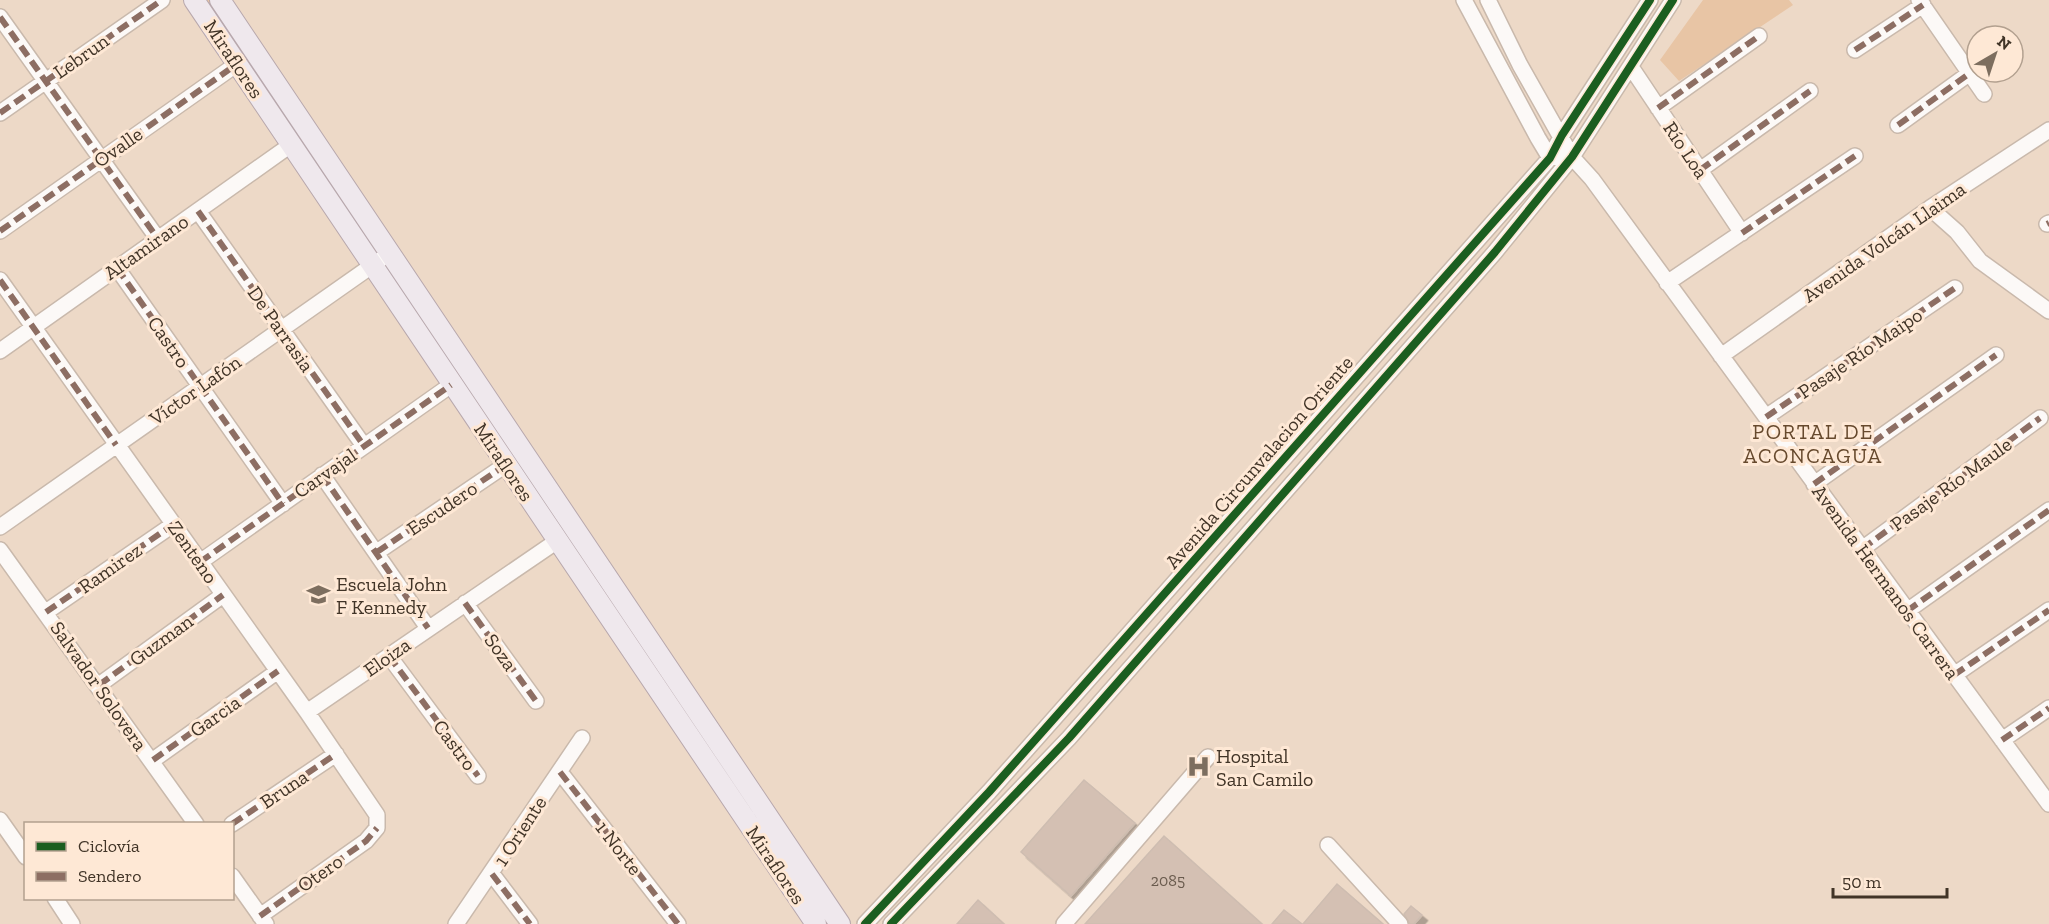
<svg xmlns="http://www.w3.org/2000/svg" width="2049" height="924" font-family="'Zilla Slab',serif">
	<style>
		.green { fill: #e8c5a5 }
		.building { fill: #d4c0b3; stroke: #cebdb1; stroke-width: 1.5; filter: url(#shadow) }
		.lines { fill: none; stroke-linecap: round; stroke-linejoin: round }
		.minor-casing { stroke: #c9b9ac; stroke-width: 18 }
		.major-casing { stroke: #b8a8ad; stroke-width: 22 }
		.minor { stroke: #fcf9f7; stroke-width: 15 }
		.major { stroke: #efe8ed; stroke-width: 20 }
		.quiet { stroke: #8d6e63; stroke-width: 6; stroke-dasharray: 12 6; stroke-linecap: butt }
		.cycleway-casing { stroke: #fee8d5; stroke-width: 11 }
		.cycleway { stroke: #1b5e20; stroke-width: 8 }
		.labels { text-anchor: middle; stroke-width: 6; stroke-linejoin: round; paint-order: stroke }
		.number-label { font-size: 16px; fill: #6a5b4e }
		.street-label { font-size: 20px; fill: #413427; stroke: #fee8d5 }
		.poi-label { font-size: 20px; fill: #413427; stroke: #fee8d5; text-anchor: start }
		.neighbourhood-label { font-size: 21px; letter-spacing: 1.5px; fill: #66492d; stroke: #fee8d5 }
	</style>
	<defs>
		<filter id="shadow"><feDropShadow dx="5.5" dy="5.5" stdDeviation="0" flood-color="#0004"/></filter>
	</defs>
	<rect width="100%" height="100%" fill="#edd9c7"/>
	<path class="green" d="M202 0H210L370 239 369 245Z
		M1703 0H1789L1793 5 1679 81 1660 60Z
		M387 271 553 511 552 516Z"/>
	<path class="building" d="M1084 780 1135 823 1071 896 1021 852Z
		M1164 836 1262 924H1085Z
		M1337 884 1383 924H1303Z
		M978 900 1004 924H957Z
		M1411 906 1422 915 1414 924H1410L1404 914Z
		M1284 910 1302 924H1272Z"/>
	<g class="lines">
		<defs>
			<path id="minor" d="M1464 0 1538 138 1550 158 1557 157
				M1488 0 1520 65 1572 157 1592 179 2049 804
				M1919 0 1984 94
				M0 17 158 239
				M1855 50 1923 5
				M1631 67 1742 233
				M1658 108 1759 36
				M0 113 162 0
				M1898 125 1970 73
				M1700 170 1810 91
				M1930 208 1957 232 1980 261 2049 311
				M198 211 364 446
				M2047 224 2049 223
				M0 231 237 64
				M117 268 283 504
				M0 280 307 712 377 815V828L366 841 260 916
				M1667 283 1855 156
				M0 351 292 144
				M1721 356 1930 208 2049 130
				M1766 417 1955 288
				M322 475 428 628
				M1814 484 1996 355
				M0 527 380 260
				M1862 549 2040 418
				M0 550 196 824
				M377 552 507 464
				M200 562 451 385
				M465 603 536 701
				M1907 611 2049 510
				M46 612 174 524
				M389 656 478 776
				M1954 675 2049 610
				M99 685 223 595
				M307 712 557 541
				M2002 740 2049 708
				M153 760 278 671
				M560 772 678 924
				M0 820 26 857
				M232 824 336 754
				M1328 845 1400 924
				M492 874 530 924
				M232 876 266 924
				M55 898 72 924
				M456 924 582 738
				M865 924 989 792 1550 158 1562 135 1650 0
				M891 924 1069 738 1495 252 1572 157 1673 0
				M1064 924 1208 757"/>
			<path id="major" d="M194 0 816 924
				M220 0 840 924"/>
		</defs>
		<use href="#minor" class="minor-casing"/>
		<use href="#major" class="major-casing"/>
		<use href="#minor" class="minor"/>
		<use href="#major" class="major"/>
		<path class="quiet" d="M0 17 158 239
			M1855 50 1923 5
			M1658 108 1759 36
			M0 113 162 0
			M1898 125 1970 73
			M1700 170 1810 91
			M198 211 364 446
			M2047 224 2049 223
			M0 231 237 64
			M1742 233 1855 156
			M117 268 283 504
			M0 280 116 445
			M1766 417 1955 288
			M322 475 428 628
			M1814 484 1996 355
			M1862 549 2040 418
			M377 552 507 464
			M200 562 451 385
			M465 603 536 701
			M1907 611 2049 510
			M46 612 174 524
			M389 656 478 776
			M1954 675 2049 610
			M99 685 223 595
			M2002 740 2049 708
			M153 760 278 671
			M560 772 678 924
			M232 824 336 754
			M492 874 530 924
			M260 916 366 841 377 828"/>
		<defs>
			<path id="cycleway" d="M865 924 989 792 1550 158 1562 135 1650 0
				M891 924 1069 738 1495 252 1572 157 1673 0"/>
		</defs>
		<use href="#cycleway" class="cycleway-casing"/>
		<use href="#cycleway" class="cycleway"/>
	</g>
	<defs>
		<symbol id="school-bare" viewBox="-9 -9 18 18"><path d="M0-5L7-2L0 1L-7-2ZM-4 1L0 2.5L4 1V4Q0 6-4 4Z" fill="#7d6e5f" stroke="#fee8d5" stroke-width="2.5" paint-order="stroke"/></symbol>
		<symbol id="hospital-bare" viewBox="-9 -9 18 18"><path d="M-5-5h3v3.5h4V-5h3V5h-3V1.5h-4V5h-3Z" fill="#7d6e5f" stroke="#fee8d5" stroke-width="2.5" paint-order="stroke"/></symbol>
	</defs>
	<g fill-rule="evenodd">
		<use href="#school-bare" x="302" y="578" width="33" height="33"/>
		<use href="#hospital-bare" x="1182" y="750" width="33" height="33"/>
	</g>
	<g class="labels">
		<g class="number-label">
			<text x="1168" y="886">2085</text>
		</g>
		<g class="street-label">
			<text transform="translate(81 56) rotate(-35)" y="7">Lebrun</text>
			<text transform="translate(234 59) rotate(56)" y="7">Miraflores</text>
			<text transform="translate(118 147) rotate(-35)" y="7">Ovalle</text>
			<text transform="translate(1686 150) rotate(56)" y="7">Río Loa</text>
			<text transform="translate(1884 242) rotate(-35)" y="7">Avenida Volcán Llaima</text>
			<text transform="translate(146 247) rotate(-35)" y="7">Altamirano</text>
			<text transform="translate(281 329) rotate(55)" y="7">De Parrasia</text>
			<text transform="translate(169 342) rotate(55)" y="7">Castro</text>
			<text transform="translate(1860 353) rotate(-34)" y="7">Pasaje Río Maipo</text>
			<text transform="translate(195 390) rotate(-35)" y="7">Víctor Lafón</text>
			<text transform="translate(504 462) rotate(56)" y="7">Miraflores</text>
			<text transform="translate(1259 462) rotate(-49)" y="7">Avenida Circunvalacion Oriente</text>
			<text transform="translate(325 473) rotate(-35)" y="7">Carvajal</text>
			<text transform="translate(1951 484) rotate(-36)" y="7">Pasaje Río Maule</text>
			<text transform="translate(442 508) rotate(-34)" y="7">Escudero</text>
			<text transform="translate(193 552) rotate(55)" y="7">Zenteno</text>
			<text transform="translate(110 568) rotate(-35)" y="7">Ramirez</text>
			<text transform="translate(1886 582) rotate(54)" y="7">Avenida Hermanos Carrera</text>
			<text transform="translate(161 640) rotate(-36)" y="7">Guzman</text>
			<text transform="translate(501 652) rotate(54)" y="7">Soza</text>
			<text transform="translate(387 657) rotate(-35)" y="7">Eloiza</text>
			<text transform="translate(99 686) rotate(55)" y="7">Salvador Solovera</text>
			<text transform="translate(215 716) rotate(-35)" y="7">Garcia</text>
			<text transform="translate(455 745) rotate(53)" y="7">Castro</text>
			<text transform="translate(284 789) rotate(-34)" y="7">Bruna</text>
			<text transform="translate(520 831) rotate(-57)" y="7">1 Oriente</text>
			<text transform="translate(619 848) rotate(52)" y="7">1 Norte</text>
			<text transform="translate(776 865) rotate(56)" y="7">Miraflores</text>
			<text transform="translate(320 873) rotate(-35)" y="7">Otero</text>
		</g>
		<g class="poi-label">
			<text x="336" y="591">Escuela John<tspan x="336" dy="23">F Kennedy</tspan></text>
			<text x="1216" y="763">Hospital<tspan x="1216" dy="23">San Camilo</tspan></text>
		</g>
		<g class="neighbourhood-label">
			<text x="1813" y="439">PORTAL DE<tspan x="1813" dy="24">ACONCAGUA</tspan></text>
		</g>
	</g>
	<rect x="24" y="822" width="210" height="78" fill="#fee8d5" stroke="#b2a08f" stroke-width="1.5"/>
	<rect x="36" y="842" width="30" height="9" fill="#1b5e20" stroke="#b2a08f" stroke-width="1.5"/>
	<text x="78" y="852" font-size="18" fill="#413427">Ciclovía</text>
	<rect x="36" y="872" width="30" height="9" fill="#8d6e63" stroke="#b2a08f" stroke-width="1.5"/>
	<text x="78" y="882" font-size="18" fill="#413427">Sendero</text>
	<g transform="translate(1995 54) rotate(39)"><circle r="28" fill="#fee8d5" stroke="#b2a08f" stroke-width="1.5"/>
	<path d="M0-4.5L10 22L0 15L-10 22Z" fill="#7d6e5f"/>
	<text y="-9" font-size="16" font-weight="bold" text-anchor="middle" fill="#413427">N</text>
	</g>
	<path d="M1833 888v9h114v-9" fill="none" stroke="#413427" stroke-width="3"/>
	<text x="1842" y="888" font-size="18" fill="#413427" stroke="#fee8d5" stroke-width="4.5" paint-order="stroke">50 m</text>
</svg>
